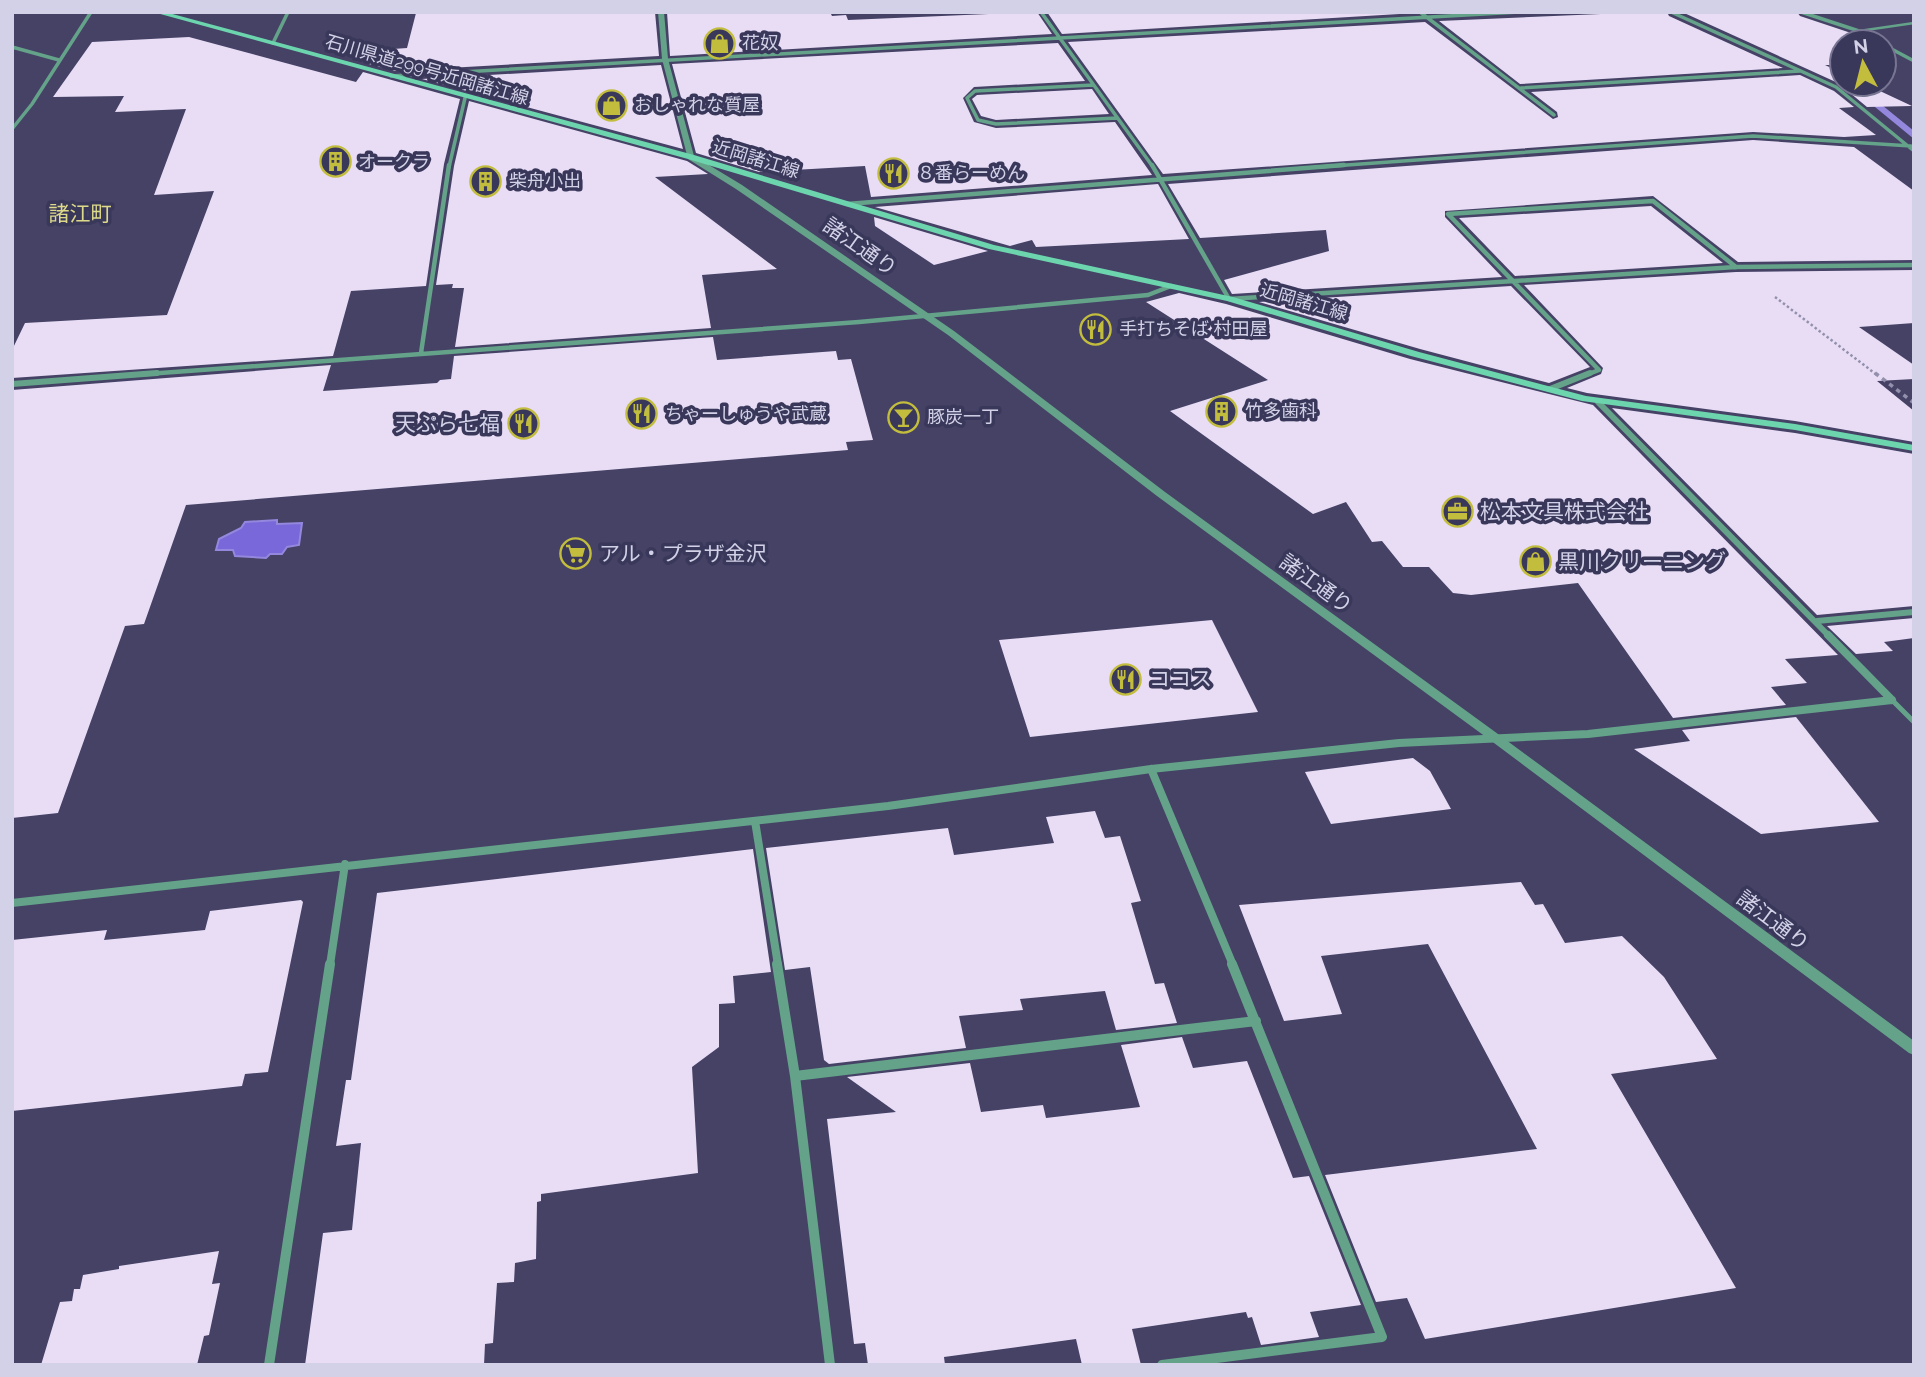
<svg xmlns="http://www.w3.org/2000/svg" width="1926" height="1377" font-family="Raleway,'Noto Sans JP',sans-serif">
	<style>
		.water { fill: #7868da; stroke: #9388de; stroke-width: 2 }
		.lines { fill: none; stroke-linecap: round; stroke-linejoin: round }
		.stream { fill: #9388de; fill-rule: evenodd }
		.building { fill: #e8ddf5 }
		.path-far1 { stroke: #9290ac; stroke-width: 2.5; stroke-dasharray: 2.5 2.5; stroke-linecap: butt }
		.path { stroke: #9290ac; stroke-width: 3.5; stroke-dasharray: 4.5 4.5; stroke-linecap: butt }
		.service-far1 { stroke: #64a389; stroke-width: 2.5 }
		.service { stroke: #64a389; stroke-width: 5 }
		.minor-far4 { stroke: #64a389; stroke-width: 3.5 }
		.minor-far3 { stroke: #64a389; stroke-width: 4.5 }
		.minor-far2 { stroke: #64a389; stroke-width: 6 }
		.minor-far1 { stroke: #64a389; stroke-width: 8 }
		.minor { stroke: #64a389; stroke-width: 10 }
		.tertiary { fill: #64a389; fill-rule: evenodd }
		.secondary { fill: #6cd5ae; fill-rule: evenodd }
		.labels { text-anchor: middle; stroke-width: 7; stroke-linejoin: round; paint-order: stroke }
		.far-poi-label { font-size: 18px; fill: #d2d1e7; stroke: #3a385a; text-anchor: start }
		.far-street-label { font-size: 18px; fill: #d2d1e7; stroke: #3a385a }
		.far-quarter-label { font-size: 21px; fill: #dcd98a; stroke: #3a385a }
		.street-label { font-size: 21px; fill: #d2d1e7; stroke: #3a385a }
		.poi-label { font-size: 21px; fill: #d2d1e7; stroke: #3a385a; text-anchor: start }
	</style>
	<rect width="100%" height="100%" fill="#454266"/>
	<path class="water" d="M277 520V524L302 523 299 545 287 547 282 554H270L266 558 235 556 233 550H216L219 539 241 528 245 522Z"/>
	<g class="lines">
		<path class="stream" d="M1847 84H1856L1914 131V139Z"/>
	</g>
	<path class="building" d="M440 12H655L659 56 395 71 369 64 379 50 407 48 416 13Z
		M667 12H830L832 16 846 15 848 20 1037 12 1052 34 670 56Z
		M1047 12H1416V13L1062 34Z
		M1648 12H1667L1669 16 1783 68 1520 84 1439 21Z
		M1682 12H1797L1800 16 1857 35 1870 42H1842V65H1825L1842 73V84H1865L1912 106 1867 107 1838 83Z
		M1425 22 1553 119 1558 117 1557 112 1531 92 1800 75 1834 91 1854 107 1839 108 1876 135 1844 137 1753 132 1163 174 1068 42Z
		M189 37 356 82 363 72 460 99 444 164 426 286 351 291 333 356 12 378V350L25 323 167 315 214 191 154 195 186 109 115 112 124 96 53 97 92 42Z
		M1058 43 1085 81 974 87 963 98 974 122 996 128 1115 122 1152 175 871 197 865 166 759 172 696 153 672 64Z
		M661 65 683 149 422 79Z
		M1092 89 1109 114 996 120 981 116 972 99 977 95Z
		M469 101 687 161 708 174 655 177 777 269 702 275 711 328 455 347 464 288H452L453 284 436 285 454 166Z
		M1753 140 1854 147 1914 191V260L1738 262 1653 196 1445 211V217L1502 277 1232 294 1224 280 1329 251 1326 230 1200 238 1168 184Z
		M1158 184 1189 239 1036 247 1032 240 1010 246 875 207Z
		M1651 206 1723 263 1515 276 1459 218Z
		M874 217 988 251 934 265 875 226Z
		M1914 270V323L1859 327 1914 365V379L1877 381 1914 411V442L1795 421 1587 393 1567 388 1601 374 1603 368 1524 285 1736 272Z
		M1511 286 1590 367 1549 383 1420 349 1259 302Z
		M1179 293 1226 304 1410 359 1593 405 1838 655 1785 659 1807 683 1771 687 1786 705 1673 718 1578 583 1471 595 1453 593 1429 567H1403L1382 541 1372 542 1346 502 1313 514 1170 411 1268 380 1146 302Z
		M713 337 717 360 836 351 838 360 851 359 873 440 846 442 848 450 186 505 144 624 125 626 58 813 12 818V390L331 365 323 391 437 383 440 380 451 379 454 356Z
		M1612 408 1795 433 1914 454V606L1817 615Z
		M1914 618V638L1884 642 1893 651 1856 654 1827 626Z
		M1212 620 1258 712 1030 737 999 640Z
		M1796 717 1879 822 1761 834 1634 749 1690 741 1682 730Z
		M1413 758 1430 771 1451 809 1331 824 1305 772Z
		M1095 811 1105 838 1120 836 1141 901 1131 903 1155 984 1164 983 1177 1023 1116 1030 1105 991 1020 999 1023 1010 959 1016 966 1048 829 1064 824 1060 810 967 785 970 766 848 948 828 954 855 1054 843 1046 817Z
		M753 849 771 972 733 976 735 1003 719 1004V1047L692 1067 698 1173 541 1194V1201L537 1202 536 1259 515 1263 514 1282 497 1283 493 1343 485 1344 484 1365H305L323 1233 352 1230 361 1143 336 1146 346 1080H351L377 893Z
		M1521 882 1535 905 1543 904 1565 943 1622 936 1664 977 1717 1059 1611 1074 1736 1288 1425 1339 1407 1298 1376 1302 1325 1175 1537 1149 1428 944 1321 956 1342 1014 1284 1021 1239 905Z
		M301 900 303 902 268 1072 245 1074 242 1086 12 1111V940L107 930 104 940 205 930 210 911Z
		M1182 1037 1193 1068 1247 1061 1293 1178 1309 1176 1361 1305 1310 1312 1319 1337 1261 1345 1252 1317 1248 1318 1246 1312 1132 1329 1141 1365H1082L1076 1339 944 1357 945 1365H868L865 1343 854 1344 827 1119 896 1112 847 1077 970 1063 981 1112 1043 1105 1046 1118 1140 1107 1121 1045Z
		M219 1251 212 1284 220 1283 209 1335 204 1336 197 1365H41L60 1302 72 1301 74 1289H80L83 1275 119 1269V1266Z"/>
	<g class="lines">
		<path class="path-far1" d="M1775 297 1877 375"/>
		<path class="path" d="M1875 373 1914 403"/>
		<path class="service-far1" d="M1859 31 1914 23"/>
		<path class="service" d="M1892 700 1914 722"/>
		<path class="minor-far4" d="M1041 12 1153 167
			M1420 12 1554 115
			M1671 12 1836 87 1914 151
			M1801 12 1859 31 1879 42
			M273 43 288 12
			M1884 45 1914 61
			M12 47 59 60
			M391 76 1519 12
			M1093 85 975 91 967 98 978 120 996 124 1117 118
			M1521 88 1800 71
			M12 129 32 104 91 12
			M449 167 465 98
			M1319 167 1753 136 1911 146"/>
		<path class="minor-far3" d="M1152 165 1229 299 1736 267 1914 265
			M847 204 1344 165
			M421 353 449 165
			M133 375 859 322 1148 295 1171 286
			M1586 375 1599 370 1448 214 1653 201 1736 267"/>
		<path class="minor-far2" d="M12 384 157 373
			M1550 389 1590 373
			M1598 402 1830 637
			M1817 621 1914 612"/>
		<path class="minor-far1" d="M1828 635 1892 700
			M1151 769 1233 965
			M755 821 778 965
			M12 903 888 806 1151 769 1399 743 1588 734 1892 700
			M330 965 345 864"/>
		<path class="minor" d="M777 964 795 1076 830 1365
			M795 1076 1256 1021
			M269 1365 330 964
			M1162 1365 1382 1337 1232 964"/>
		<path class="tertiary" d="M658 12H664L668 59 694 156 742 185 954 331 1165 492 1498 734 1914 1041V1055L1909 1053 1490 740 1157 496 948 335 736 189 688 159 662 59Z"/>
		<path class="secondary" d="M153 12H165L694 155 994 245 1233 297 1419 352 1586 396 1795 424 1914 445V451L1795 430 1582 401 1411 356 1227 301 989 249 688 159Z"/>
	</g>
	<defs>
		<symbol id="shop-ring" viewBox="-11 -11 22 22"><circle r="9.5" fill="#3a385a" stroke="#c3bd3e" stroke-width="1.5"/><path d="M-5-2.5h2.3a2.7 3.5 0 0 1 5.4 0H5L5.5 6h-11ZM-1.5-2.5h3a1.5 2.3 0 0 0-3 0Z" fill="#c3bd3e"/></symbol>
		<symbol id="building-ring" viewBox="-11 -11 22 22"><circle r="9.5" fill="#3a385a" stroke="#c3bd3e" stroke-width="1.5"/><path d="M-4-6H4V6H1V3H-1V6H-4ZM-2.5-4.3h1.7v1.8h-1.7ZM.8-4.3h1.7v1.8H.8ZM-2.5-1h1.7V.8h-1.7ZM.8-1h1.7V.8H.8Z" fill="#c3bd3e"/></symbol>
		<symbol id="restaurant-ring" viewBox="-11 -11 22 22"><circle r="9.5" fill="#3a385a" stroke="#c3bd3e" stroke-width="1.5"/><path d="M-5-6h1v4h1v-4h1v4h1v-4h1v5L-1.5 .5V6h-2V.5L-5-1ZM5-6V6H3V1.5H1.5Q1.5-4 5-6Z" fill="#c3bd3e"/></symbol>
		<symbol id="bar-ring" viewBox="-11 -11 22 22"><circle r="9.5" fill="#3a385a" stroke="#c3bd3e" stroke-width="1.5"/><path d="M-6-5H6L.8 .8V4.5H3.5V6h-7V4.5H-.8V.8Z" fill="#c3bd3e"/></symbol>
		<symbol id="office-ring" viewBox="-11 -11 22 22"><circle r="9.5" fill="#3a385a" stroke="#c3bd3e" stroke-width="1.5"/><path d="M-6-3h4V-5.5h4V-3h4V5H-6ZM-1-4.5V-3h2v-1.5ZM-6 0V1H6V0Z" fill="#c3bd3e"/></symbol>
		<symbol id="supermarket-ring" viewBox="-11 -11 22 22"><circle r="9.5" fill="#3a385a" stroke="#c3bd3e" stroke-width="1.5"/><path d="M-6-5.5h2.5l.6 2H6L4.5 2H-2.5L-4.4-4H-6ZM-1.5 3.2a1.3 1.3 0 1 0 .1 0ZM3 3.2a1.3 1.3 0 1 0 .1 0Z" fill="#c3bd3e"/></symbol>
	</defs>
	<g fill-rule="evenodd">
		<use href="#shop-ring" x="702" y="26" width="35" height="35"/>
		<use href="#shop-ring" x="594" y="88" width="35" height="35"/>
		<use href="#building-ring" x="318" y="144" width="35" height="35"/>
		<use href="#restaurant-ring" x="876" y="156" width="35" height="35"/>
		<use href="#building-ring" x="468" y="164" width="35" height="35"/>
		<use href="#restaurant-ring" x="1078" y="312" width="35" height="35"/>
		<use href="#building-ring" x="1204" y="394" width="35" height="35"/>
		<use href="#restaurant-ring" x="624" y="396" width="35" height="35"/>
		<use href="#bar-ring" x="886" y="400" width="35" height="35"/>
		<use href="#restaurant-ring" x="506" y="406" width="35" height="35"/>
		<use href="#office-ring" x="1440" y="494" width="35" height="35"/>
		<use href="#supermarket-ring" x="558" y="536" width="35" height="35"/>
		<use href="#shop-ring" x="1518" y="544" width="35" height="35"/>
		<use href="#restaurant-ring" x="1108" y="662" width="35" height="35"/>
	</g>
	<g class="labels">
		<g class="far-poi-label">
			<text x="742" y="49">花奴</text>
			<text x="634" y="111">おしゃれな質屋</text>
			<text x="358" y="168">オークラ</text>
			<text x="917" y="179">８番らーめん</text>
			<text x="509" y="187">柴舟小出</text>
			<text x="1119" y="335">手打ちそば 村田屋</text>
			<text x="1245" y="417">竹多歯科</text>
			<text x="665" y="420">ちゃーしゅうや武蔵</text>
			<text x="927" y="423">豚炭一丁</text>
		</g>
		<g class="far-street-label">
			<text transform="translate(427 70) rotate(16)" y="6">石川県道299号近岡諸江線</text>
			<text transform="translate(756 159) rotate(17)" y="6">近岡諸江線</text>
			<text transform="translate(1304 302) rotate(16)" y="6">近岡諸江線</text>
		</g>
		<g class="far-quarter-label">
			<text x="80" y="221">諸江町</text>
		</g>
		<g class="street-label">
			<text transform="translate(860 247) rotate(35)" y="7">諸江通り</text>
			<text transform="translate(1316 584) rotate(36)" y="7">諸江通り</text>
			<text transform="translate(1773 921) rotate(37)" y="7">諸江通り</text>
		</g>
		<g class="poi-label">
			<text x="500" y="431" text-anchor="end">天ぷら七福</text>
			<text x="1480" y="519">松本文具株式会社</text>
			<text x="599" y="561">アル・プラザ金沢</text>
			<text x="1558" y="569">黒川クリーニング</text>
			<text x="1149" y="686">ココス</text>
		</g>
	</g>
	<rect width="1926" height="1377" fill="none" stroke="#d2d1e7" stroke-width="28"/>
	<g transform="translate(1863 63) rotate(353)"><circle r="33" fill="#3a385a" stroke="#777592" stroke-width="2"/>
	<path d="M0-5L12 26L0 18L-12 26Z" fill="#c3bd3e"/>
	<text y="-10" font-size="19" font-weight="bold" text-anchor="middle" fill="#d2d1e7">N</text>
	</g>
</svg>
